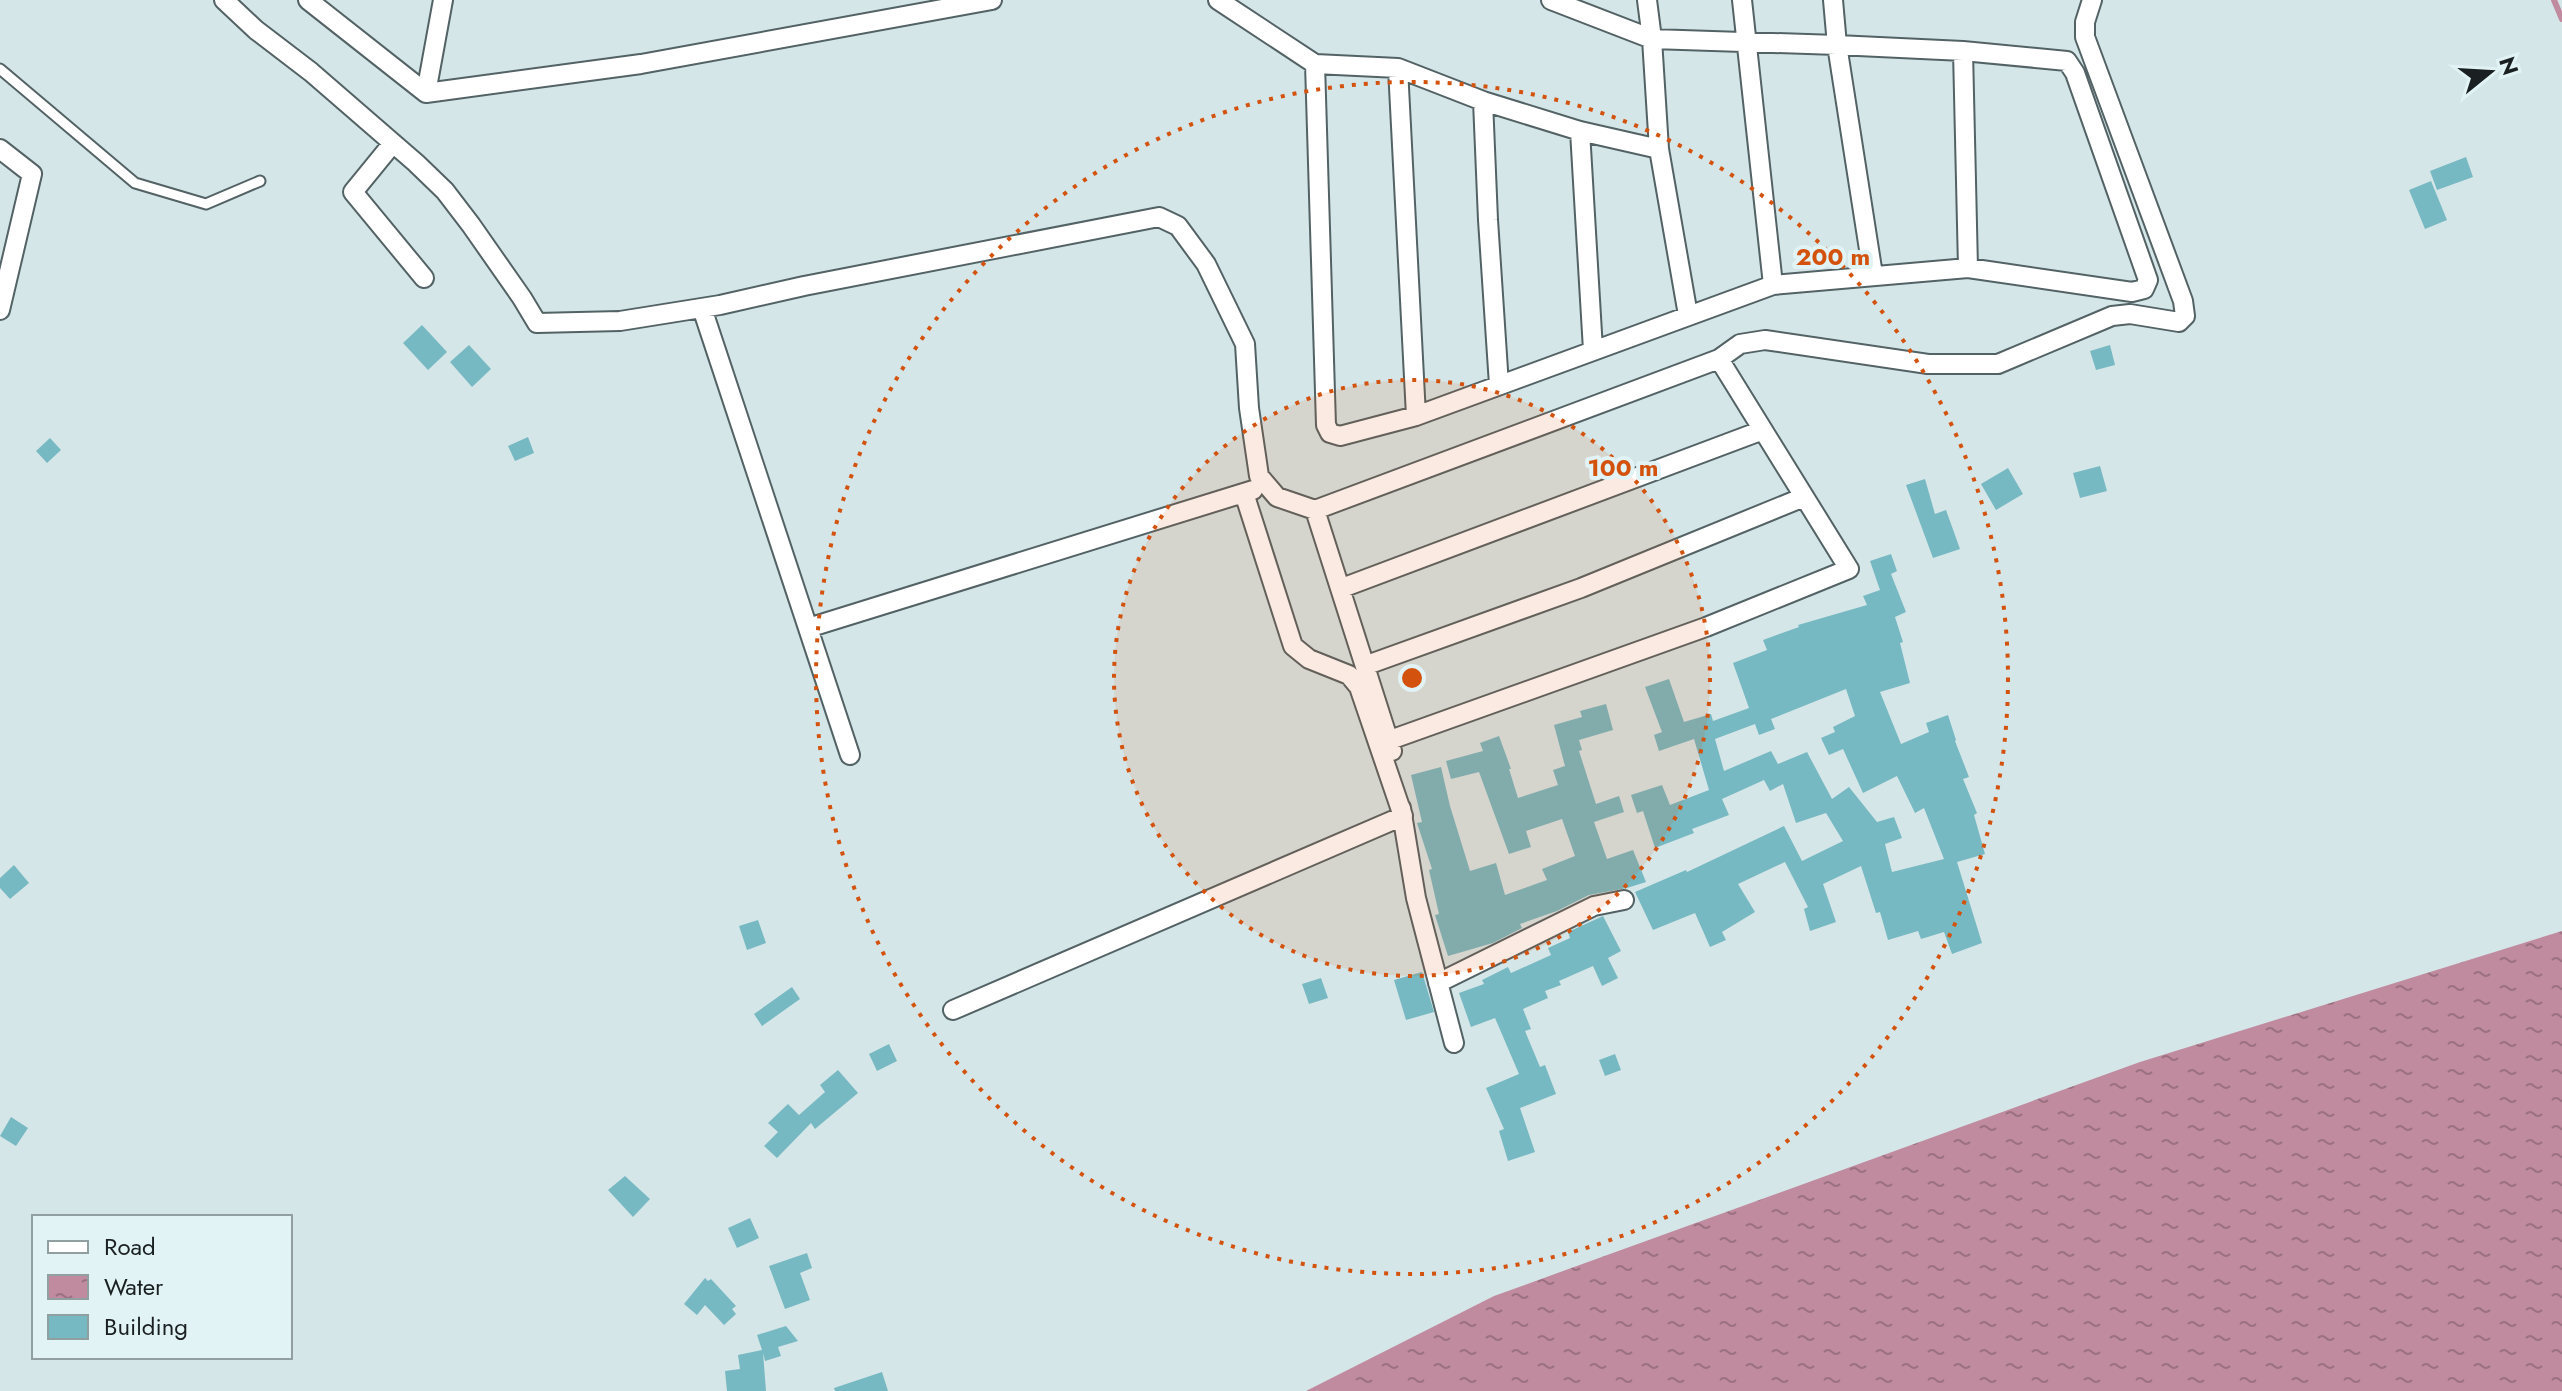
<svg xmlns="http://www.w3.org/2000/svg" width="2562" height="1391" font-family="Jost,sans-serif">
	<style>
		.water { fill: url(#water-ripples) }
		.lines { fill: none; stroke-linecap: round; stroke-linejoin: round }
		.stream { stroke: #c08b9f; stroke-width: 6 }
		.building { fill: #77b9c2; fill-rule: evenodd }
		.lane-casing { stroke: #536264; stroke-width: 13 }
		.street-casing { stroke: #536264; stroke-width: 22 }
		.lane { stroke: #fff; stroke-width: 9 }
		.street { stroke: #fff; stroke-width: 18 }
		.ring { fill: none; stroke: #d3530e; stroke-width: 4; stroke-dasharray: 4 8 }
		.centre { fill: #d3530e; stroke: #e2f3f5; stroke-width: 4 }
		.ring-label { font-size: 24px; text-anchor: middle; font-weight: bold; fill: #d3530e; stroke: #e2f3f5; stroke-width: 8; stroke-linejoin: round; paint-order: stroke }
	</style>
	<defs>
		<pattern id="water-ripples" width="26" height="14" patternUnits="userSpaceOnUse" patternTransform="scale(2)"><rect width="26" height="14" fill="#c08b9f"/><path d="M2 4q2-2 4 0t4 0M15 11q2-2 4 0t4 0" fill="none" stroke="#9b7181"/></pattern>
	</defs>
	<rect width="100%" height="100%" fill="#d5e6e8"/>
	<path class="water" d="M2562 931V1391H1306L1494 1296 2140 1062Z"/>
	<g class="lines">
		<path class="stream" d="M2554 0 2562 19"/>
	</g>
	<path class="building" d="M2466 157 2473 177 2437 190 2430 171Z
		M2431 181 2447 220 2425 229 2409 190Z
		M422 325 447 352 428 370 403 343Z
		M469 345 491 369 472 387 450 362Z
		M2110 345 2115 365 2096 370 2090 351Z
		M528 437 534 453 515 461 508 446Z
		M50 438 61 450 47 463 36 451Z
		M2100 466 2107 491 2080 498 2073 473Z
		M2008 468 2023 494 1996 510 1981 484Z
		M1925 479 1935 514 1946 510 1960 549 1933 558 1906 485Z
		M1891 554 1897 571 1891 574 1906 612 1895 617 1903 642 1900 643 1910 683 1880 692 1901 744 1929 732 1926 723 1948 715 1956 740 1955 741 1969 777 1963 779 1977 813 1974 815 1985 854 1957 862 1982 943 1952 954 1944 932 1921 939 1918 931 1888 940 1880 912 1876 913 1861 866 1823 884 1836 922 1810 931 1804 909 1808 907 1785 862 1738 884 1755 912 1722 932 1726 940 1710 947 1695 913 1653 930 1635 892 1686 870 1687 872 1784 826 1802 861 1843 841 1826 813 1796 823 1783 784 1770 791 1764 780 1722 799 1729 815 1692 829 1694 833 1655 848 1643 811 1637 813 1631 795 1662 785 1670 805 1709 790 1694 739 1659 751 1654 735 1662 732 1645 687 1669 679 1684 722 1711 714 1713 721 1749 708 1733 663 1767 650 1763 640 1799 627 1798 625 1867 605 1863 596 1880 590 1870 561ZM1846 689 1855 716 1833 727 1835 732 1821 738 1829 755 1843 749 1863 793 1897 776 1915 813 1924 808 1944 859 1892 872 1885 844 1902 838 1894 817 1877 822 1849 787 1832 799 1807 752 1778 764 1771 751 1724 771 1715 739 1755 724 1759 735 1775 729 1771 719Z
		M1606 704 1613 730 1579 740 1582 750 1579 751 1596 804 1619 796 1624 812 1594 822 1607 859 1633 850 1646 882 1627 888 1589 895 1557 911 1520 924 1522 928 1493 943 1448 956 1435 915 1439 914 1429 870 1432 869 1417 823 1422 822 1411 775 1441 767 1450 806 1470 871 1496 863 1505 895 1547 880 1542 869 1575 856 1562 819 1526 831 1531 847 1509 854 1479 772 1451 779 1446 761 1483 751 1480 743 1499 736 1511 769H1509L1518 798 1558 785 1553 770 1565 766 1554 725 1582 717 1580 711Z
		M14 865 29 883 10 899 0 888V878Z
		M1603 916 1621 951 1608 958 1618 978 1602 986 1593 966 1559 981 1561 985 1545 991 1548 998 1523 1009 1531 1029 1525 1031 1540 1067 1545 1065 1556 1094 1520 1108 1535 1152 1508 1161 1499 1131 1504 1129 1486 1088 1519 1074 1495 1018 1471 1027 1459 993 1484 984 1482 980 1508 967 1511 973 1551 955 1548 948 1570 938 1568 932Z
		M758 920 766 943 747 950 739 926Z
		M1422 972 1434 1012 1406 1020 1394 980Z
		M1321 978 1328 998 1309 1004 1302 984Z
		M792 987 800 999 762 1026 754 1014Z
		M889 1044 897 1061 877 1071 869 1054Z
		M1615 1054 1621 1070 1605 1076 1599 1060Z
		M838 1070 858 1093 815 1129 811 1123 777 1158 764 1146 778 1132 768 1123 788 1104 799 1115 825 1092 820 1085Z
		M11 1117 28 1128 16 1146 0 1136Z
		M625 1176 650 1199 633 1217 608 1190Z
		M750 1218 759 1238 737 1248 728 1228Z
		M807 1253 812 1268 800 1273 810 1300 785 1309 769 1266Z
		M705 1278 708 1281 711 1279 736 1306 732 1309 736 1314 724 1325 705 1305 697 1315 684 1304Z
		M786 1326 798 1341 778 1347 781 1356 765 1361 763 1353 766 1391H727L725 1371 740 1369 738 1355 762 1350 757 1335Z
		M882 1372 888 1391H835L834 1388Z"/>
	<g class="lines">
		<defs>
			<path id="lane" d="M0 69 135 183 206 204 260 181"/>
			<path id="street" d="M224 0 256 30 311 72 416 163 445 191 471 225 522 298 537 323 620 321 720 305 804 286 1159 217 1178 226 1206 264 1245 344 1249 408 1259 476 1277 497 1315 510 1719 359 1740 344 1765 340 1928 364H1998L2112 316 2130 314 2179 322 2185 316 2183 301 2085 37V22L2092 0
				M308 0 426 93 641 64 992 0
				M1218 0 1315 64 1398 68 1483 101 1580 131 1659 149
				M1647 0 1652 39 1659 149 1688 315
				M1742 0 1773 285
				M1833 0 1837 45 1873 275
				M1963 51 1968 268
				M1315 64 1326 425 1330 433 1340 436 1416 416 1773 285 1968 268 2132 292 2144 289 2148 280 2075 73 2067 61 1963 51 1837 45 1652 39 1551 0
				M1398 68 1416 416
				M426 93 443 0
				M1483 101 1488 220 1499 385
				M1580 131 1593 350
				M393 143 353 192 424 278
				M0 149 32 174 0 310
				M702 308 850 755
				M1315 510 1392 751
				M1342 588 1763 430
				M808 628 1253 490
				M1367 665 1581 588 1804 497
				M1390 740 1706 627 1849 569 1719 359
				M1401 808 1416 898 1454 1043
				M1438 983 1594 906 1624 900
				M953 1010 1403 816 1359 687 1349 675 1309 659 1293 646 1244 493"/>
		</defs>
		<use href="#lane" class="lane-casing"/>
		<use href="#street" class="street-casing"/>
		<use href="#lane" class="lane"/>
		<use href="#street" class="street"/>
	</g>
	<circle cx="1412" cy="678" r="298" fill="#d3530e" fill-opacity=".12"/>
	<g class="ring">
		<circle cx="1412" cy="678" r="298"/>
		<circle cx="1412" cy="678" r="596"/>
	</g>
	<circle cx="1412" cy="678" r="12" class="centre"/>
	<g class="ring-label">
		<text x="1833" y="265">200 m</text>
		<text x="1623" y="476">100 m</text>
	</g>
	<rect x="32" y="1215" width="260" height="144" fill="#e2f3f5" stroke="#929fa0" stroke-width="2"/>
	<rect x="48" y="1241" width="40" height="12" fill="#ffffff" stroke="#929fa0" stroke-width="2"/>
	<text x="104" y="1255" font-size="24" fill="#1a2021">Road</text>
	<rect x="48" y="1275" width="40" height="24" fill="url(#water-ripples)" stroke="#929fa0" stroke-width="2"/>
	<text x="104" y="1295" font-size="24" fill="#1a2021">Water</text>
	<rect x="48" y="1315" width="40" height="24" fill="#77b9c2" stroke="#929fa0" stroke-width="2"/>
	<text x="104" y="1335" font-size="24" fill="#1a2021">Building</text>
	<g transform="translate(2490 72) rotate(72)" stroke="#e2f3f5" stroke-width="6" paint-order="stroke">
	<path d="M0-6L14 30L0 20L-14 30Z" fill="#1a2021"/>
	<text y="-12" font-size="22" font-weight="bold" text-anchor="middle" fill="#1a2021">N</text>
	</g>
</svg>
